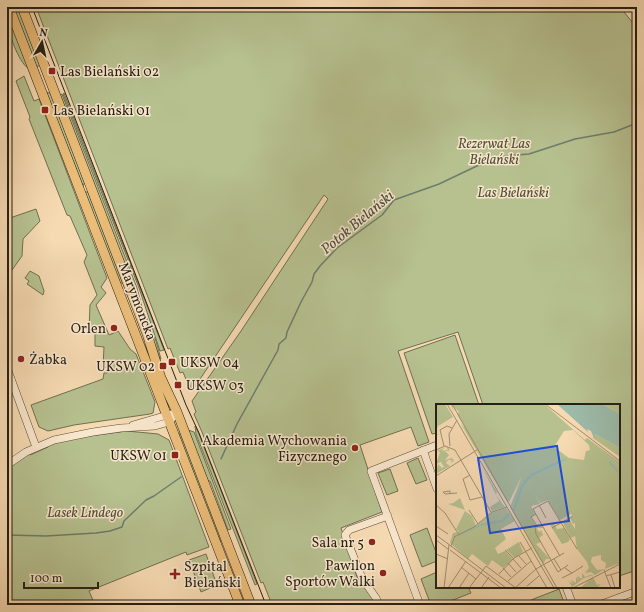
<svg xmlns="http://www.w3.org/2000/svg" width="644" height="612" font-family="Vollkorn,serif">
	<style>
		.green { fill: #b7c190; stroke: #6e7052 }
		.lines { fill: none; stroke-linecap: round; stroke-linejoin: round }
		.stream { stroke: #6d7d6e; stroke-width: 1.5 }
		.minor-casing { stroke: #5a4e3c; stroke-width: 8 }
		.major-casing { stroke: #261f14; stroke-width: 10 }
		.minor { stroke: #f9e7cd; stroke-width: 7 }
		.major { stroke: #ebbd79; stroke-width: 9 }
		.tram { stroke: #261f14; stroke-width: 1 }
		.poi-dot { fill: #8f2418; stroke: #f9e7cd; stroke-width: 1.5 }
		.labels { text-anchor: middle; stroke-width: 3; stroke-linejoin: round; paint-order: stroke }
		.poi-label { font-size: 14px; fill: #261f14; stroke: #f9e7cd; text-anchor: start }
		.park-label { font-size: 14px; font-style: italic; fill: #525039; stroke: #f9e7cd }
		.street-label { font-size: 14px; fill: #261f14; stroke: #f9e7cd }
		.water-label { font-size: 15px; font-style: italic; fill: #4a4e41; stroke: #f9e7cd }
		.inset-river { fill: none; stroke: #9dbbaa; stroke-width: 2 }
		.inset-road { fill: none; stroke: #a38f73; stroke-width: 1 }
		.view { fill: #1d4ed8; fill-opacity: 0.15; stroke: #1d4ed8; stroke-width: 2 }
		.inset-edge { fill: none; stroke: #261f14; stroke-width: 2 }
	</style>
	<rect width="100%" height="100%" fill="#f6dab2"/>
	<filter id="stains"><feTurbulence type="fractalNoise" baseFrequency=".005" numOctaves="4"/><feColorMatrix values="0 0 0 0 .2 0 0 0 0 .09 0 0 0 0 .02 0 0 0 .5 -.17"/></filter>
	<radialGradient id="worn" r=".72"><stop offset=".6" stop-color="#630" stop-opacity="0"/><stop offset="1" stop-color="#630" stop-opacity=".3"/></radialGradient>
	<path class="green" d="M12 7H18L41 65 36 67Z
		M36 7H620L637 28V570L619 576V405H483L458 332 398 351 429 442 418 446 411 427 360 445 382 512 341 528 357 577 369 591 376 605H272L263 582 261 583 202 432 194 414 196 412 192 401 241 331 328 199 324 195 192 391 189 382H187L183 372 180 373 170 348 168 349Z
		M7 13 30 69C20 66 10 36 7 25 6 22 7 17 7 13Z
		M24 76 34 101 39 99 107 278 101 287 106 293 96 305 109 335 118 331 130 349 136 354 155 402 153 413 150 414 74 425 48 431 39 427 31 405 103 379 104 373H107L108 368 103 367 104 347 95 346V331L89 330 90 305 97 295 84 262 87 255 70 216 67 215 29 119 30 117 16 81Z
		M46 92 52 94 85 182 83 186Z
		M64 93 151 316 164 350 160 351 139 288 63 94Z
		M62 94 137 288 142 307 156 341 161 359H160L63 108 60 95Z
		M84 192H88L123 283H120Z
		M36 209 40 221 23 239 22 256 7 277V219Z
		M30 271 39 276 44 291 43 295 27 284 29 281 25 278Z
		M455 335 479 405H437V433L432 434 404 353Z
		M195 426 199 434 257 584 255 585 196 434Z
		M188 430 194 432 231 529 228 530 210 481H207Z
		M127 431 158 434 169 440 209 547 187 555 186 552 89 591 95 605H7V469L29 454 30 455 48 447 47 445 75 438Z
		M181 433 222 539 220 542 177 435Z
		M418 458 427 480 416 484 407 463Z
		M390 469 398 491 387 495 378 473Z
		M427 528 437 555V561L422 567 410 535Z
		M206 554 217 585 201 592 189 560Z
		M437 572V587H468L471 593 440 605H431L421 579Z
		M559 589 565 605H533L531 600Z"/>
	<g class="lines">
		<path class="stream" d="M221 459 237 424 278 350 279 344 286 338 287 332 301 302 312 282 314 274 320 266 337 248 382 215 394 200 439 184 479 165 506 156 529 154 575 139 614 132 637 123
			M7 535 46 536 96 533 110 531 122 527 124 521 146 500 154 496 181 477"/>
		<defs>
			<path id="minor" d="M7 368 36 447
				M133 425 171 414
				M423 450 437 489
				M7 465 26 452 54 440 93 432 121 428 155 426 169 422 177 412
				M566 587 573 605
				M379 605 376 598 362 578 345 535 349 530 388 516
				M420 605 371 471 437 445
				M599 605 637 591"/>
			<path id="major" d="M9 7 240 605
				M22 7 147 334 161 378 177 412 251 605"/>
		</defs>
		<use href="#minor" class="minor-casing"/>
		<use href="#major" class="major-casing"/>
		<use href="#minor" class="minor"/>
		<use href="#major" class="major"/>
		<path class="tram" d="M32 7 186 405 199 433 266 605"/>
	</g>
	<g class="poi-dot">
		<rect x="48" y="67" width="8" height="8" rx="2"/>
		<rect x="41" y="106" width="8" height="8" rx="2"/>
		<circle cx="114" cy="328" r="4"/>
		<circle cx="21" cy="359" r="4"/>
		<rect x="168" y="358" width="8" height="8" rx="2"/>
		<rect x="159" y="362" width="8" height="8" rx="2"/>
		<rect x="174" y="381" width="8" height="8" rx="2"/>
		<circle cx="355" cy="448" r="4"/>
		<rect x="171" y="451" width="8" height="8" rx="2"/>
		<circle cx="372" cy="542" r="4"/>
		<circle cx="383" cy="573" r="4"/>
		<path d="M173 568h4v4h4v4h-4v4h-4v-4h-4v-4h4z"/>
	</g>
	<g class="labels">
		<g class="poi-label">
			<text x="60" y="76">Las Bielański 02</text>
			<text x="53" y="115">Las Bielański 01</text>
			<text x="106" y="333" text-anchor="end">Orlen</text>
			<text x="29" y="364">Żabka</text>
			<text x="180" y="367">UKSW 04</text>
			<text x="155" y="371" text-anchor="end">UKSW 02</text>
			<text x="186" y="390">UKSW 03</text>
			<text x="347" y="445" text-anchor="end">Akademia Wychowania<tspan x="347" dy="16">Fizycznego</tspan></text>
			<text x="167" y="460" text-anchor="end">UKSW 01</text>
			<text x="364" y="547" text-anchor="end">Sala nr 5</text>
			<text x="375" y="570" text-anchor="end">Pawilon<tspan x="375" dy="16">Sportów Walki</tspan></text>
			<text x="184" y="571">Szpital<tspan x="184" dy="16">Bielański</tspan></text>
		</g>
		<g class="park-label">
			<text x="494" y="148">Rezerwat Las<tspan x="494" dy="16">Bielański</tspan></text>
			<text x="513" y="197">Las Bielański</text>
			<text x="85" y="517">Lasek Lindego</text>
		</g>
		<g class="street-label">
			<text transform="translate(138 301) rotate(69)" y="5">Marymoncka</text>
		</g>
		<g class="water-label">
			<text transform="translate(357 222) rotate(-40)" y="5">Potok Bielański</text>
		</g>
	</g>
	<g transform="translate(436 404)">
		<rect width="184" height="184" fill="#f6dab2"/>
		<path d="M0 0H9L17 13 2 22 0 26 1 27V30H4L0 31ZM14 0H108L149 36 151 34 184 58V159L169 165 170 159 165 156V151L156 153 155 158 161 166 169 165 159 171 155 168 149 169 153 164 151 158 141 145 139 132 135 134 127 119 133 115 139 125V119L137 120 134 114 137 112 142 118 135 110 124 116 112 96 104 99 98 89 104 100 95 102 99 110 95 113 103 128 105 126 107 131 103 134 105 138 100 140 114 155H110L107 160 74 103 86 72 73 98 71 97 72 99 25 20 29 24 21 10 23 8 19 4 21 9 16 1 18 8ZM137 26 153 41 154 46 150 47 148 56 133 54 118 43 128 27ZM166 0H184V10L176 5ZM159 30 184 44V53L157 34ZM10 42 13 44V47H9L13 51 9 56 16 54 18 57 14 59 16 56H12L10 59 14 62 0 70 2 60 6 64 8 63 5 58 0 60 4 48 1 47 8 44 6 47 12 46ZM46 63 61 88 60 91 69 103 56 107 54 103 63 97ZM24 94 29 106 12 100 17 99ZM70 104 79 117 65 125 70 135 59 144 62 150 69 147 77 155 67 164 56 156 52 162 36 150 32 155 14 139 17 129 23 128 20 125 29 107 36 112 40 122 55 109ZM118 119 121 125 128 124 134 135 132 138 126 140 114 121ZM83 138 87 148 79 154 70 146ZM146 169 149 173 154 171H158L148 174 136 183 133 177 137 180 135 176 140 179V173L143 177 141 172 146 175ZM157 173 161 181 165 180 161 184H144Z" fill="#b7c190" fill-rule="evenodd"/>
		<path d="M121 0H166L181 8 184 10V44L159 30 158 34 155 27 151 25 152 28Z" fill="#9dbbaa"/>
		<path class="inset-river" d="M175 57 174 59 184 69M78 106 86 82 95 71 130 55M23 131 44 121 66 117 73 110"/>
		<path class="inset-road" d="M11 0 118 184M16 0 121 184M109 0 184 57M8 42 4 26 11 22 16 24M14 42 13 30 21 16M0 46 9 42 19 46 55 108M34 71 27 75 34 96 46 93M0 72 41 46M14 90V87L7 88 9 90 21 89M0 101 9 109 23 131M103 101 110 114M33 106 42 120M100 110 95 113 101 122M0 122 12 130M107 123 97 105 112 97 141 145M116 124 137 112M0 131 15 142M19 132 15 142 70 184M18 133 38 123 56 108 71 103M0 136 12 145M84 138 111 184M14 146 65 184M69 146 78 155M0 150 12 155M82 151 90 160M124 152 107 123H99L100 130 122 168 132 161M77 155 85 164M118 155 125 166M72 159 80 168M25 163 40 175M67 164 75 173M168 166 175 184M136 169 147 162M63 170 78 154 96 144M175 171 179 184M170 172 184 168M126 174 136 169 129 164M72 177 95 157M91 182 103 172M8 184 13 141M12 184 30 157M23 184 33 169M33 184 50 162 80 184M45 184 53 173M79 184 100 165 128 149M137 184 184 160"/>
		<path class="view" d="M121 42 133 117 54 129 42 54Z"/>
		<rect width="184" height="184" class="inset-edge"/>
	</g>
	<rect width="644" height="612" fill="none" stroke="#f6dab2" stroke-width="24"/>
	<rect x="8" y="8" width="628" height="596" fill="none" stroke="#261f14" stroke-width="2"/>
	<rect x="12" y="12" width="620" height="588" fill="none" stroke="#261f14"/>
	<g transform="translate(42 42) rotate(9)" stroke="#f9e7cd" stroke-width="3" paint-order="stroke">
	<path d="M0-3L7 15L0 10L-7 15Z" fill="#261f14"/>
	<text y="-6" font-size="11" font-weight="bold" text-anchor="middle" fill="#261f14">N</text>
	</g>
	<path d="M24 582v6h74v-6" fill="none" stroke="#261f14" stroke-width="2"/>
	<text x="30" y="582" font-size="12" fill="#261f14" stroke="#f9e7cd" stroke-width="3" paint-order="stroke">100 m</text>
	<rect width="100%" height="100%" filter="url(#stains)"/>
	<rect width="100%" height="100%" fill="url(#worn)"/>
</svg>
